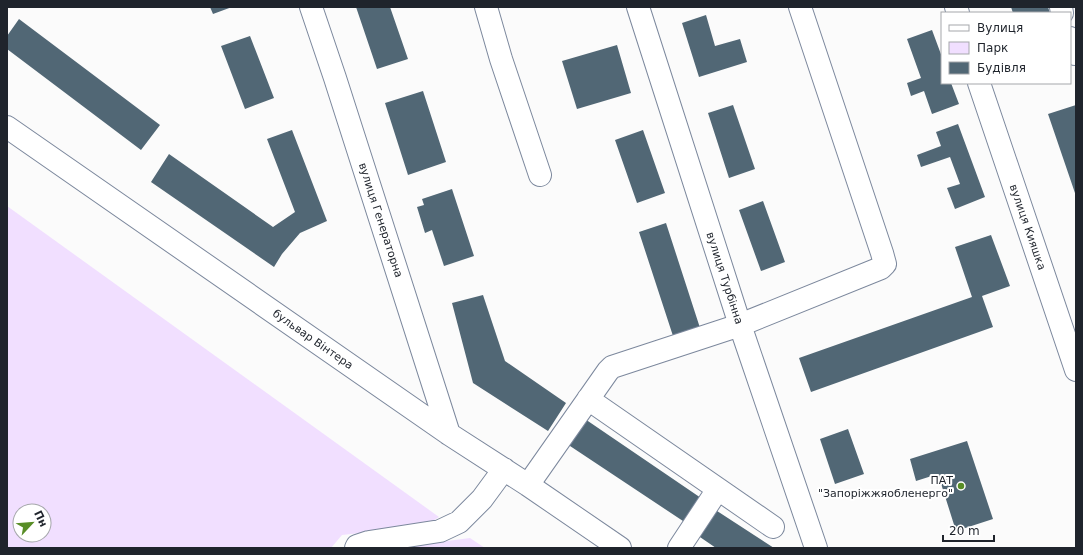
<svg xmlns="http://www.w3.org/2000/svg" width="1083" height="555" font-family="'DejaVu Sans',sans-serif">
	<style>
		.green { fill: #f1dfff; fill-rule: evenodd }
		.building { fill: #516775 }
		.lines { fill: none; stroke-linecap: round; stroke-linejoin: round }
		.minor-casing { stroke: #7c889d; stroke-width: 24 }
		.minor { stroke: #fff; stroke-width: 22 }
		.poi-dot { fill: #588d26; stroke: #fff; stroke-width: 1.5 }
		.labels { text-anchor: middle; stroke-width: 4; stroke-linejoin: round; paint-order: stroke }
		.street-label { font-size: 11px; fill: #1f242c; stroke: #fff }
		.poi-label { font-size: 11px; fill: #1f242c; stroke: #fff; text-anchor: end }
	</style>
	<rect width="100%" height="100%" fill="#fbfbfb"/>
	<path class="green" d="M7 206 439 517 425 526 342 535 331 548H7ZM20 511H44V535H20Z
		M470 538 485 548H394Z"/>
	<path class="building" d="M210 7H232L213 14Z
		M356 7H390L408 59 377 69Z
		M1011 7H1048L1050 13H1013Z
		M706 15 715 46 740 39 747 62 699 77 682 23Z
		M19 19 160 125 141 150 7 49V36Z
		M932 30 942 57V83H951L959 104 932 114 924 91 911 96 907 83 921 78 907 39Z
		M250 36 274 98 245 109 221 46Z
		M617 45 631 93 577 109 562 61Z
		M423 91 446 162 408 175 385 103Z
		M733 105 755 169 729 178 708 113Z
		M1076 105V196L1048 114Z
		M958 124 985 197 955 209 947 188 960 184 950 157 921 167 917 155 941 146 936 132Z
		M292 130 327 221 300 233 282 254 274 267 151 182 169 154 273 227 295 212 267 139Z
		M643 130 665 193 637 203 615 140Z
		M452 189 474 256 444 266 432 230 425 233 417 207 424 205 422 199Z
		M763 201 785 262 761 271 739 210Z
		M666 223 701 331 674 339 639 232Z
		M991 235 1010 286 982 296 993 327 811 392 799 358 972 297 955 247Z
		M483 295 505 361 566 403 548 431 473 383 452 303Z
		M582 417 701 498 686 523 564 442Z
		M848 429 864 474 835 484 820 439Z
		M967 441 993 519 956 531 938 474 916 481 910 459Z
		M714 509 774 548H716L697 535Z"/>
	<g class="lines">
		<defs>
			<path id="minor" d="M311 7 335 78 449 434
				M486 7 501 59 540 175
				M638 7 740 325 816 548
				M956 7 958 13
				M1061 7 1062 13
				M1070 38 1075 54
				M979 83 1076 370
				M7 127 449 434 528 485 620 548
				M588 399 773 527
				M528 485 608 371 612 367 740 325 881 268 885 264 882 253 800 7
				M356 548 357 546 369 542 440 531 459 522 482 499 504 469
				M679 548 718 489"/>
		</defs>
		<use href="#minor" class="minor-casing"/>
		<use href="#minor" class="minor"/>
	</g>
	<circle class="poi-dot" cx="961" cy="486" r="4"/>
	<g class="labels">
		<g class="street-label">
			<text transform="translate(381 220) rotate(72)" y="4">вулиця Генераторна</text>
			<text transform="translate(1028 227) rotate(71)" y="4">вулиця Кияшка</text>
			<text transform="translate(725 278) rotate(72)" y="4">вулиця Турбінна</text>
			<text transform="translate(313 339) rotate(35)" y="4">бульвар Вінтера</text>
		</g>
		<g class="poi-label">
			<text x="953" y="484">ПАТ<tspan x="953" dy="13">"Запоріжжяобленерго"</tspan></text>
		</g>
	</g>
	<rect width="1083" height="555" fill="none" stroke="#1f242c" stroke-width="16"/>
	<rect x="941" y="12" width="130" height="72" fill="#ffffff" stroke="#a5a7ab"/>
	<rect x="949" y="25" width="20" height="6" fill="#ffffff" stroke="#a5a7ab"/>
	<text x="977" y="32" font-size="12" fill="#1f242c">Вулиця</text>
	<rect x="949" y="42" width="20" height="12" fill="#f1dfff" stroke="#a5a7ab"/>
	<text x="977" y="52" font-size="12" fill="#1f242c">Парк</text>
	<rect x="949" y="62" width="20" height="12" fill="#516775" stroke="#a5a7ab"/>
	<text x="977" y="72" font-size="12" fill="#1f242c">Будівля</text>
	<g transform="translate(32 523) rotate(64)"><circle r="19" fill="#ffffff" stroke="#a5a7ab"/>
	<path d="M0-3L7 15L0 10L-7 15Z" fill="#588d26"/>
	<text y="-6" font-size="11" font-weight="bold" text-anchor="middle" fill="#1f242c">Пн</text>
	</g>
	<path d="M943 535v6h51v-6" fill="none" stroke="#1f242c" stroke-width="2"/>
	<text x="949" y="535" font-size="12" fill="#1f242c" stroke="#ffffff" stroke-width="3" paint-order="stroke">20 m</text>
</svg>
